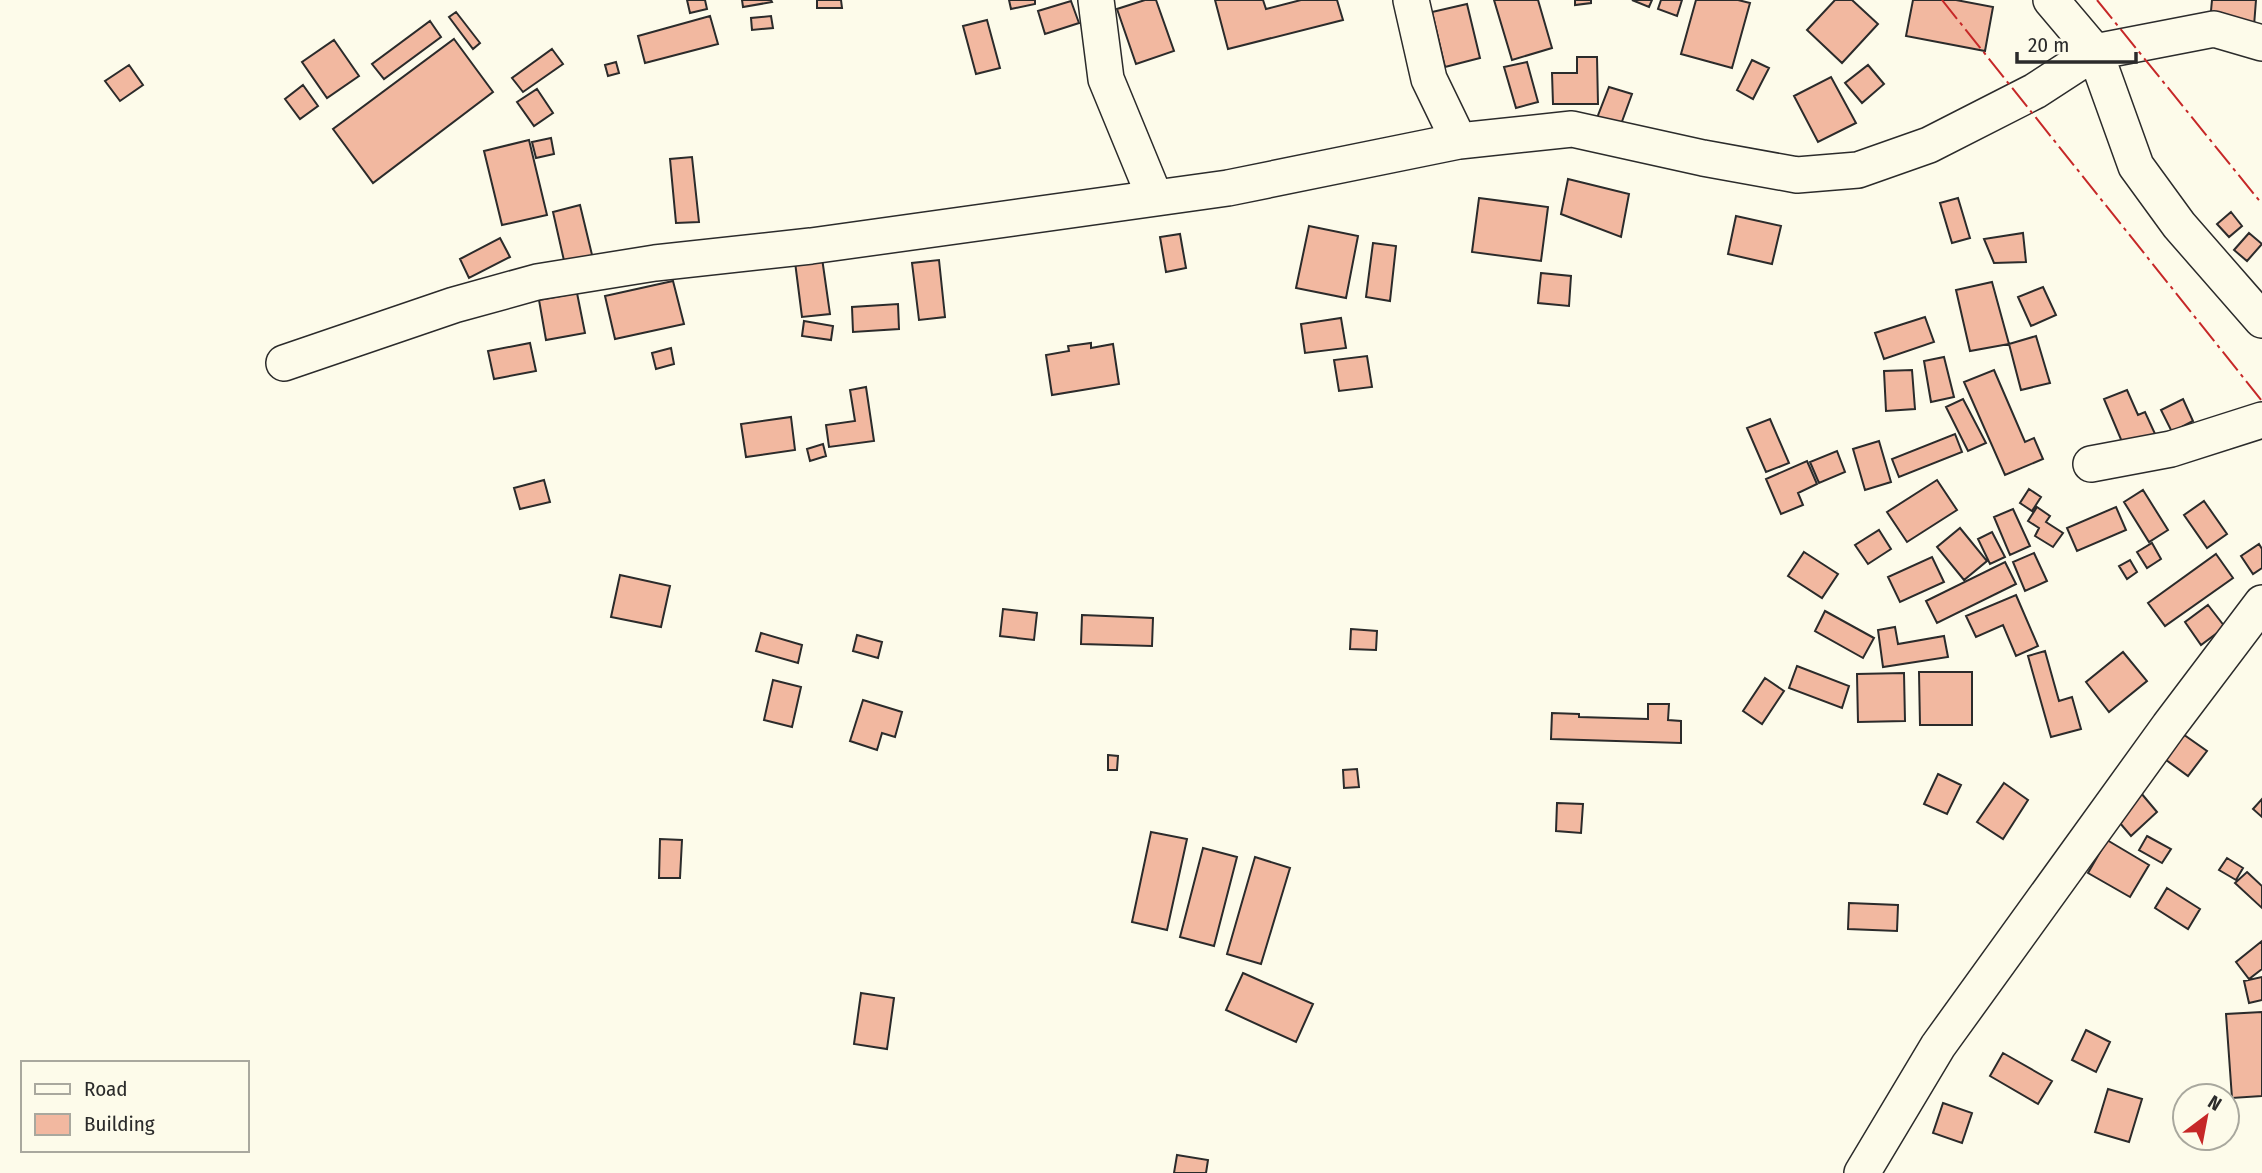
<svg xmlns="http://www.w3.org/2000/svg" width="2262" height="1173" font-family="'Fira Sans Condensed',sans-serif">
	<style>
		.building { fill: #f2b8a0; stroke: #2b2b2b; stroke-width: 2 }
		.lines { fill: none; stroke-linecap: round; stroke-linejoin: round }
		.street-casing { stroke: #2b2b2b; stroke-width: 38 }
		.street { stroke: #fdfbea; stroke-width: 35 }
		.power { stroke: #c62828; stroke-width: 2; stroke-dasharray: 24 5 3.5 5; stroke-linecap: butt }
	</style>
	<rect width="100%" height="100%" fill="#fdfbea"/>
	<path class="building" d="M687 0H705L707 9 690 13Z
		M742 0H771L772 2 743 7Z
		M817 0H841L842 8H817Z
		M1009 0H1035V4L1011 9Z
		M1145 0H1156L1174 51 1136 64 1117 9Z
		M1215 0H1263L1266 9 1301 0H1337L1343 20 1228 49Z
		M1494 0H1538L1552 48 1512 60Z
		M1575 0H1591V3L1575 5Z
		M1632 0H1652L1649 7Z
		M1661 0H1682L1677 16 1658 9Z
		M1696 0H1738L1750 3 1732 68 1681 54Z
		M1835 0H1852L1878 24 1842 63 1807 30Z
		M1913 0H1956L1993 7 1985 51 1906 36Z
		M2212 0H2256L2254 26 2210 22Z
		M1071 1 1079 23 1045 34 1038 11Z
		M1467 4 1480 58 1445 67 1432 12Z
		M456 12 480 43 473 49 449 17Z
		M710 16 718 44 645 63 638 36Z
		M771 16 773 28 752 30 751 18Z
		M987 20 1000 68 976 74 963 26Z
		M430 21 441 37 384 79 372 64Z
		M454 39 493 92 373 183 333 129Z
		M334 40 359 76 327 98 302 62Z
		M552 49 563 64 523 92 512 78Z
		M1577 57H1597L1598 104H1553L1552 73H1577Z
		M1752 60 1769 68 1753 99 1737 90Z
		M616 62 619 73 608 76 605 65Z
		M1527 62 1538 102 1516 108 1504 67Z
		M129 65 143 85 120 101 105 81Z
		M1868 65 1884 84 1862 103 1845 83Z
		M1831 77 1856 123 1818 142 1794 96Z
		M303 85 318 106 300 119 285 99Z
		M1609 87 1632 94 1620 127 1597 118Z
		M537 89 553 113 534 126 517 102Z
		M551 138 554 154 536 158 532 142Z
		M529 140 547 215 502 225 484 151Z
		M692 157 699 222 676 223 670 159Z
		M1568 179 1629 194 1621 237 1561 214Z
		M1479 198 1548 207 1541 261 1472 252Z
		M1958 198 1970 238 1952 243 1940 203Z
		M580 205 593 259 565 265 553 212Z
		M2231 212 2242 226 2229 237 2217 224Z
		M1736 216 1781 226 1772 264 1728 254Z
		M1309 226 1358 236 1346 298 1296 288Z
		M2023 233 2026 262 1994 263 1984 239Z
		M2249 233 2262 244 2247 261 2234 250Z
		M1180 234 1186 268 1166 272 1160 237Z
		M500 238 510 257 469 278 460 259Z
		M1373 243 1396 246 1390 301 1366 297Z
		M822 258 830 314 802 317 795 262Z
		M939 260 945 317 919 320 912 263Z
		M1541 273 1571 276 1569 306 1538 303Z
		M673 281 684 324 615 339 605 296Z
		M1992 282 2009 344 1970 351 1956 290Z
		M2043 287 2056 315 2031 326 2018 297Z
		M577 293 585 333 546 340 539 300Z
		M898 304 899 329 853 332 852 307Z
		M1925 317 1934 342 1884 359 1875 333Z
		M1341 318 1346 348 1305 353 1301 324Z
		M804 321 833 326 831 340 802 336Z
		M2036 336 2050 383 2021 390 2009 344Z
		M530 343 536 371 494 379 488 351Z
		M1091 343V348L1113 344 1119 384 1052 395 1046 355 1069 351 1068 346Z
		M671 348 674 364 656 369 652 353Z
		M1367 356 1372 387 1339 391 1334 360Z
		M1944 357 1954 397 1931 402 1924 361Z
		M1912 370 1915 409 1886 411 1884 371Z
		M1994 370 2025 442 2034 438 2043 459 2005 475 1964 382Z
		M866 387 874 441 829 447 826 425 855 421 850 390Z
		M2127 390 2138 415 2145 412 2156 436 2125 449 2104 399Z
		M1963 399 1986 443 1968 451 1946 407Z
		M2183 399 2193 421 2172 432 2161 410Z
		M791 417 795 450 746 457 741 424Z
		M1770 419 1789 463 1766 472 1747 428Z
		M1955 434 1962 452 1899 477 1892 459Z
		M1879 441 1891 482 1865 490 1853 449Z
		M823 444 826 456 810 461 807 449Z
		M1837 451 1845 472 1819 483 1810 462Z
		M1807 461 1817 484 1798 493 1803 505 1781 514 1766 479Z
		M544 480 550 502 520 509 514 488Z
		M1937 480 1957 510 1907 542 1887 512Z
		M2029 489 2041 497 2032 511 2020 503Z
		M2143 490 2168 530 2149 542 2124 502Z
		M2204 501 2227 534 2207 548 2184 515Z
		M2037 507 2050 516 2046 522 2063 533 2053 547 2035 536 2039 528 2028 521Z
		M2116 507 2126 530 2077 551 2067 528Z
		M2013 509 2030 546 2010 555 1994 517Z
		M1960 528 1987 561 1964 580 1937 547Z
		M1879 530 1891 549 1868 564 1855 545Z
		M1992 532 2005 557 1990 564 1978 539Z
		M2152 543 2161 559 2147 568 2137 552Z
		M2259 544 2262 549V568L2253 574 2241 556Z
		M1804 552 1838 574 1822 598 1788 576Z
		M2034 553 2047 581 2025 591 2013 562Z
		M2216 554 2233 578 2165 626 2148 603Z
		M1932 557 1944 582 1900 602 1888 577Z
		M2130 560 2137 572 2127 579 2119 566Z
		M2005 562 2016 584 1937 623 1926 601Z
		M620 575 670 586 661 627 611 617Z
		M2016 595 2038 646 2016 656 2003 625 1976 637 1966 616Z
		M2208 605 2225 627 2201 645 2185 622Z
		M1003 609 1037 613 1034 640 1000 636Z
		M1825 611 1874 638 1863 658 1815 631Z
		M1082 615 1153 618 1152 646 1081 644Z
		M1895 627 1898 644 1944 636 1948 657 1883 667 1878 630Z
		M1351 629 1377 631 1376 650 1350 649Z
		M761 633 802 645 798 663 756 651Z
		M857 635 882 642 878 658 853 651Z
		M2045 651 2059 701 2072 697 2081 729 2051 737 2028 656Z
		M2123 652 2147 681 2109 712 2086 682Z
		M1797 666 1849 686 1842 708 1789 688Z
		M1919 672H1972V725H1920Z
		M1904 673 1905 721 1858 722 1857 674Z
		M1765 678 1784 691 1762 724 1743 711Z
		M773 680 801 687 792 727 764 720Z
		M863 700 902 712 895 737 882 733 877 750 850 741Z
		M1648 704H1669L1668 720 1681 721V743L1551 739 1552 713 1579 714V717L1648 719Z
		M2180 732 2207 751 2188 776 2162 757Z
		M1108 755 1118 756 1117 770H1108Z
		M1357 769 1359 787 1344 788 1343 770Z
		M1938 774 1961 785 1947 814 1924 804Z
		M2004 783 2028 800 2003 839 1977 822Z
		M2141 793 2157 812 2131 836 2114 816Z
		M2262 799V817L2253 809Z
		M1557 803 1583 804 1581 833 1556 831Z
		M1151 832 1187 839 1167 930 1132 922Z
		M2147 836 2171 849 2162 863 2139 850Z
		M660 839 682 840 680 878H659Z
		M2107 840 2149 865 2130 897 2088 873Z
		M1203 848 1237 857 1214 946 1180 937Z
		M1255 857 1290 868 1261 964 1227 954Z
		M2227 858 2243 868 2236 880 2219 870Z
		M2247 872 2262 886V908L2235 883Z
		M2167 888 2200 909 2188 929 2155 908Z
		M1849 903 1898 905 1897 931 1848 929Z
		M2262 941V969L2249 979 2236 962Z
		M1243 973 1313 1004 1296 1042 1226 1010Z
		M2262 977V1000L2249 1003 2244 981Z
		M861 993 894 998 887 1049 854 1044Z
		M2262 1012V1096L2232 1098 2226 1014Z
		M2086 1030 2110 1042 2096 1072 2072 1060Z
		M2003 1053 2052 1081 2038 1104 1990 1076Z
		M2108 1089 2142 1099 2129 1142 2095 1132Z
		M1943 1103 1972 1113 1962 1143 1933 1133Z
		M1177 1155 1208 1160 1206 1173H1174Z"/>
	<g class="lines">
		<defs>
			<path id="street" d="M1096 0 1106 79 1155 198
				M1411 0 1429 79 1459 141 1572 129 1703 158 1797 175 1858 170 1929 145 2035 91 2095 52 2214 29 2262 43
				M2051 0 2095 52 2136 166 2179 225 2262 320
				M284 363 454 305 537 282 655 263 811 246 1228 188 1459 141
				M2091 464 2171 449 2262 420
				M1862 1173 1938 1046 2169 726 2262 603"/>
		</defs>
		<use href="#street" class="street-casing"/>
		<use href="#street" class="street"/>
		<path class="power" d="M1942 0 2262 401
			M2097 0 2262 204"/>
	</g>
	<rect x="21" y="1061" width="228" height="91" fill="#fdfbea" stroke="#a9a89e" stroke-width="2"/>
	<rect x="35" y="1084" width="35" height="10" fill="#fdfbea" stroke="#a9a89e" stroke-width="2"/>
	<text x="84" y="1096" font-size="21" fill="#2b2b2b">Road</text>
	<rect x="35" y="1114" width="35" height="21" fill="#f2b8a0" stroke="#a9a89e" stroke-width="2"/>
	<text x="84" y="1131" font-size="21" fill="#2b2b2b">Building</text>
	<g transform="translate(2206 1117) rotate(32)"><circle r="33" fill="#fdfbea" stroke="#a9a89e" stroke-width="2"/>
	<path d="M0-5L12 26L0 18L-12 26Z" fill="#c62828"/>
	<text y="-10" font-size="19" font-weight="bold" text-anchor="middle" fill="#2b2b2b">N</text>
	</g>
	<path d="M2017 52v10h119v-10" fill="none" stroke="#2b2b2b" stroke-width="3.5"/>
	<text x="2028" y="52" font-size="21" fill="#2b2b2b" stroke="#fdfbea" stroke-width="5" paint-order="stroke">20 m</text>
</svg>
